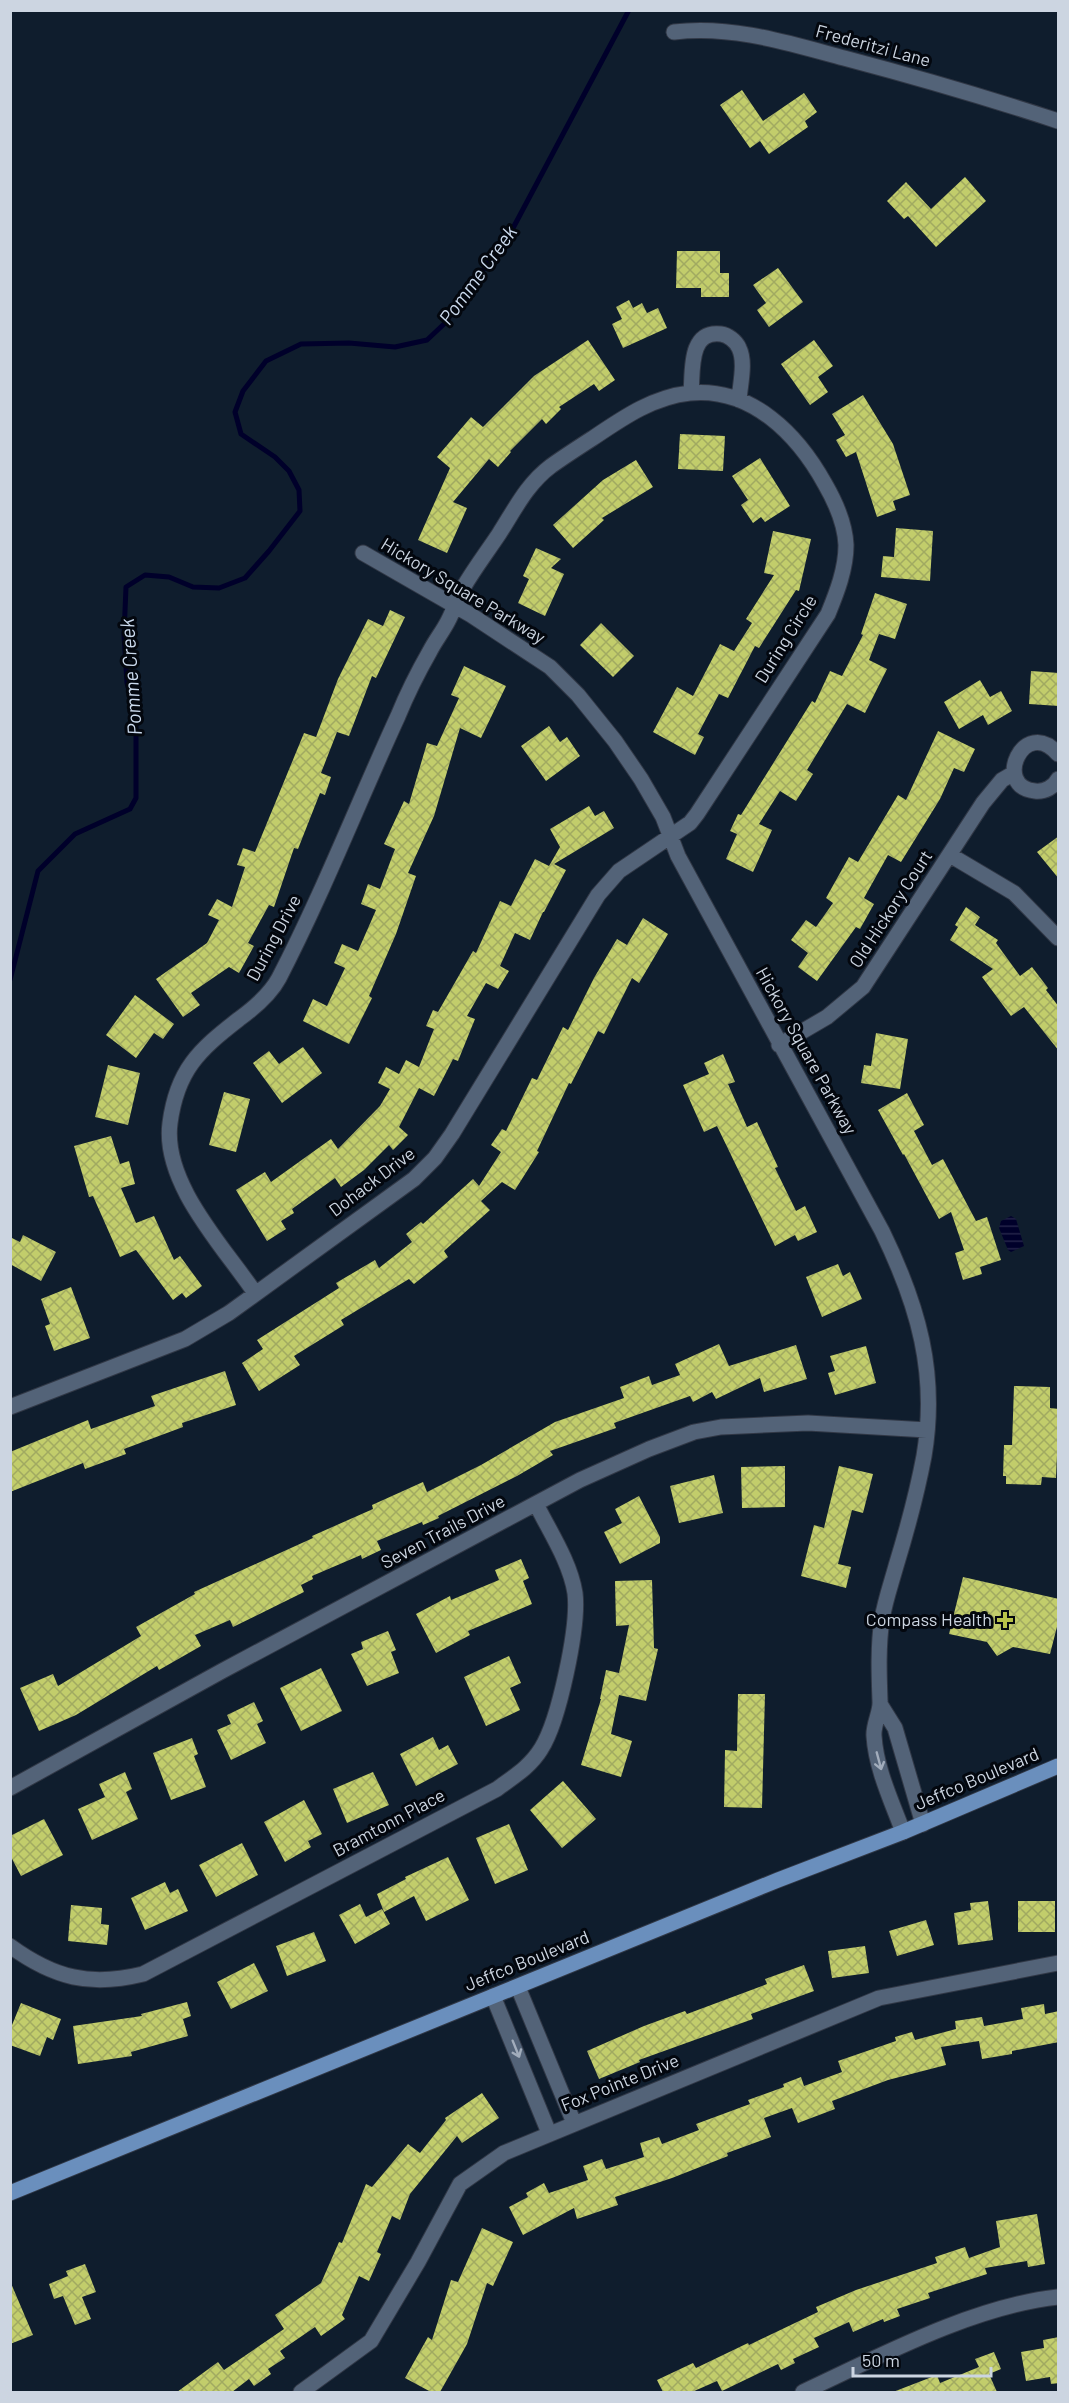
<svg xmlns="http://www.w3.org/2000/svg" width="1069" height="2403" font-family="Barlow,sans-serif">
	<style>
		.water { fill: url(#water-rules) }
		.lines { fill: none; stroke-linecap: round; stroke-linejoin: round }
		.stream { stroke: #00002a; stroke-width: 5 }
		.building { fill: url(#building-cross-hatch) }
		.minor-casing { stroke: #313846; stroke-width: 17 }
		.major-casing { stroke: #313846; stroke-width: 17 }
		.minor { stroke: #536378; stroke-width: 15 }
		.major { stroke: #6a8fbd; stroke-width: 15 }
		.oneway { stroke: #a2adbc }
		.poi-dot { fill: #b6c149; stroke: #03070e; stroke-width: 2 }
		.labels { text-anchor: middle; stroke-width: 6; stroke-linejoin: round; paint-order: stroke }
		.street-label { font-size: 18px; fill: #ccd5e1; stroke: #03070e }
		.poi-label { font-size: 18px; fill: #ccd5e1; stroke: #03070e; text-anchor: end }
		.water-label { font-size: 20px; font-style: italic; fill: #cbdaed; stroke: #03070e }
	</style>
	<defs>
		<pattern id="water-rules" width="6" height="5" patternUnits="userSpaceOnUse" patternTransform="scale(1.5)"><rect width="6" height="5" fill="#00002a"/><path d="M0 2.5h6" fill="none" stroke="#242449"/></pattern>
		<pattern id="building-cross-hatch" width="8" height="8" patternUnits="userSpaceOnUse" patternTransform="scale(1.5)"><rect width="8" height="8" fill="#c2cd6b"/><path d="M0 0l8 8M0 8l8-8" fill="none" stroke="#a1aa61"/></pattern>
	</defs>
	<rect width="100%" height="100%" fill="#0f1d2d"/>
	<path class="water" d="M1011 1216 1016 1219 1024 1246 1011 1252 1008 1250 999 1228 1001 1221Z"/>
	<g class="lines">
		<path class="stream" d="M10 980 38 871 75 834 130 809 136 798V716L127 683 124 635 126 587 145 575 169 577 193 587 219 588 245 578 269 551 300 511 299 490 289 471 275 457 241 434 235 412 243 391 266 361 301 344 349 343 395 347 427 340 444 324 512 230 629 10"/>
	</g>
	<path class="building" d="M742 90 763 121 804 93 817 112 805 121 808 127 769 154 760 141 750 148 720 105Z
		M965 177 986 201 936 247 908 216 904 219 887 201 906 182 931 209Z
		M677 251H720V273H729V297H701V288H676Z
		M778 268 803 302 769 327 757 310 766 303 753 285Z
		M629 300 633 308 642 303 647 313 658 308 667 328 623 348 612 324 622 319 616 307Z
		M588 340 615 380 599 391 594 384 559 407 561 409 546 424 542 419 510 451 511 452 498 467 489 459 453 502 467 508 447 553 418 540 450 468 437 457 471 417 483 427 534 376Z
		M814 340 833 366 818 377 828 392 810 405 781 364Z
		M863 395 893 444 910 495 893 501 896 510 877 517 856 452 846 457 836 440 845 435 832 414Z
		M680 434 725 436 723 471 678 469Z
		M760 458 790 506 765 522 761 517 753 523 741 505 748 500 732 476Z
		M636 460 653 487 602 518 604 520 573 548 553 525 603 480Z
		M896 528 933 531 930 581 881 577 883 556 894 557Z
		M773 531 811 539 799 591 796 590 759 648 755 646 728 698 719 694 698 734 704 737 695 755 653 732 677 687 693 696 720 644 734 651 752 623 746 619 774 575 764 573Z
		M536 548 561 559 551 568 564 574 545 616 518 603 529 579 523 576Z
		M875 593 907 604 895 639 879 634 869 660 887 669 865 713 847 704 807 770 813 774 796 801 780 791 759 824 772 830 753 872 726 859 737 834 730 831 738 814 741 815 812 701 815 703 830 671 842 676 863 635 861 634Z
		M390 610 405 617 376 678 372 676 349 736 337 732 321 773 331 777 325 795 320 793 298 849 294 848 274 907 269 905 248 943 254 946 239 973 229 967 191 993 200 1005 183 1017 156 979 207 943 219 920 208 915 217 899 232 907 245 867 237 865 243 848 255 852 304 733 316 737 338 679 368 619 383 626Z
		M601 623 634 656 613 677 580 645Z
		M464 666 506 686 481 738 460 728 434 816 408 873 416 876 396 934 369 996 372 998 349 1044 303 1021 313 999 327 1006 345 968 334 963 342 944 358 951 376 910 361 904 368 884 380 889 395 849 384 844 404 801 409 804 427 743 437 746 459 698 451 695Z
		M1031 671 1059 673V706L1029 704Z
		M980 680 990 697 1001 691 1012 711 988 725 983 715 959 729 944 702Z
		M549 726 560 742 567 737 580 756 546 781 521 746Z
		M938 731 975 749 964 772 954 768 940 799 901 862 888 855 864 898 874 904 860 929 856 927 817 981 798 967 808 953 791 940 806 920 816 927 833 903 826 898 849 857 858 862 898 795 906 800Z
		M589 806 595 816 604 811 614 828 554 864 566 870 544 912H543L530 940 515 933 500 966 509 971 498 989 486 983 467 1016 475 1019 458 1061 453 1059 434 1096 419 1088 399 1127 408 1135 393 1150 389 1145 364 1170 341 1187 335 1178 292 1209 294 1213 281 1221 286 1229 267 1241 236 1190 265 1172 271 1182 331 1139 338 1149 380 1106 390 1089 378 1083 386 1067 399 1074 406 1060 419 1067 434 1029 426 1026 433 1010 438 1012 473 951 476 953 500 901 511 906 535 859 549 866 560 847 550 829Z
		M1059 836V879L1037 852Z
		M966 907 980 917 975 925 998 940 996 943 1020 976 1032 967 1048 988 1046 990 1059 1007V1051L1024 1007 1011 1016 982 977 993 969 950 940 958 927 955 925Z
		M643 918 668 934 639 983 632 978 604 1034 598 1031 571 1084 569 1083 537 1151 539 1152 515 1190 502 1182 481 1201 490 1210 444 1251 448 1257 414 1284 409 1279 341 1320 344 1325 294 1356 300 1365 259 1391 242 1363 263 1349 257 1340 339 1288 336 1283 375 1260 379 1268 412 1242 406 1234 421 1222 423 1224 473 1179 479 1186 501 1152 491 1145 502 1129 506 1131 532 1078 537 1080 563 1027 568 1030 594 978 617 939 627 945Z
		M135 995 174 1024 163 1039 154 1033 136 1058 106 1035Z
		M876 1033 908 1039 900 1089 861 1083 864 1065 871 1066Z
		M303 1047 322 1073 282 1103 253 1063 269 1051 279 1064Z
		M723 1054 735 1082 728 1084 747 1127 757 1122 778 1167 775 1168 796 1211 805 1206 817 1232 798 1241 795 1235 775 1246 717 1126 704 1132 683 1085 709 1074 704 1063Z
		M108 1065 140 1073 128 1125 95 1117Z
		M224 1092 250 1099 236 1152 209 1145Z
		M907 1093 924 1125 914 1131 932 1165 943 1159 976 1221 987 1217 1001 1260 980 1267 982 1274 963 1280 955 1253 964 1250 951 1212 939 1219 904 1154 903 1155 878 1110Z
		M111 1136 120 1164 129 1161 135 1184 121 1188 136 1223 154 1216 174 1260 180 1256 202 1286 186 1298 182 1293 173 1300 136 1250 120 1257 93 1196 89 1197 74 1146Z
		M23 1235 56 1252 41 1281 10 1264V1237L20 1242Z
		M838 1264 843 1276 850 1272 862 1299 822 1317 806 1277Z
		M71 1287 90 1338 54 1351 45 1326 50 1324 41 1299Z
		M719 1344 729 1366 796 1345 807 1379 764 1392 760 1378 716 1399 712 1392 693 1402 690 1396 614 1423 616 1428 550 1451 553 1455 517 1476 438 1516 439 1518 423 1525 422 1522 377 1541 381 1550 362 1559 361 1555 312 1576 313 1579 301 1585 304 1592 233 1627 230 1620 195 1635 201 1646 159 1670 157 1666 76 1715 39 1731 20 1688 53 1674 58 1686 141 1636 136 1627 195 1594 194 1592 313 1538 312 1536 373 1509 372 1505 423 1482 427 1492 481 1465 555 1422 624 1398 620 1387 649 1376 652 1385 680 1375 675 1364Z
		M866 1346 876 1383 835 1395 828 1373 835 1371 830 1356Z
		M225 1371 236 1405 182 1423 183 1427 124 1449 126 1454 85 1469 83 1463 10 1492V1452L88 1420 91 1429 155 1406 151 1396Z
		M1014 1386 1050 1387V1408L1059 1409 1056 1478 1042 1477 1041 1485 1006 1484V1476H1003L1004 1445H1012Z
		M785 1466V1507L742 1508 741 1467Z
		M839 1466 873 1474 863 1513 852 1510 838 1564 851 1567 846 1588 801 1576 814 1525 824 1528Z
		M714 1475 723 1513 679 1523 670 1486Z
		M639 1496 660 1537V1543L620 1564 604 1532 622 1523 615 1509Z
		M521 1559 529 1578 523 1581 532 1604 468 1631 470 1635 436 1653 416 1614 450 1596 451 1600 499 1580 495 1570Z
		M963 1577 1059 1599V1619L1050 1654 1013 1647 997 1656 987 1642 949 1634Z
		M652 1580 654 1648 658 1649 646 1701 619 1695 611 1734 632 1741 621 1777 581 1765 601 1699H600L606 1670 619 1673 629 1625 616 1626 615 1581Z
		M388 1631 396 1650 391 1652 399 1673 367 1686 351 1654 363 1649 361 1642Z
		M509 1656 521 1683 510 1688 520 1710 486 1726 464 1677Z
		M321 1668 342 1711 301 1731 280 1688Z
		M738 1694H765L762 1808 724 1807 725 1750 737 1751Z
		M254 1702 263 1721 257 1724 266 1743 231 1760 217 1730 231 1724 227 1715Z
		M433 1737 439 1750 448 1745 458 1764 416 1786 400 1754Z
		M192 1738 198 1754 194 1756 206 1787 171 1800 153 1753Z
		M125 1772 132 1789 126 1792 138 1819 92 1840 78 1809 105 1797 99 1784Z
		M373 1772 389 1805 347 1823 333 1789Z
		M563 1781 596 1819 562 1848 530 1810Z
		M304 1800 322 1834 308 1841 311 1847 285 1862 264 1822Z
		M44 1819 63 1855 21 1876 10 1855V1836Z
		M509 1824 528 1870 495 1884 476 1838Z
		M242 1843 258 1875 216 1897 199 1865Z
		M448 1857 469 1900 426 1921 414 1896 384 1912 377 1894 406 1879 405 1877Z
		M165 1882 170 1893 178 1889 188 1911 145 1930 131 1898Z
		M988 1901 993 1940 958 1945 954 1913 971 1910 970 1903Z
		M1018 1901H1055V1932H1018Z
		M360 1904 366 1917 382 1909 390 1924 355 1944 339 1915Z
		M71 1905 102 1908 101 1924 109 1925 107 1945 68 1941Z
		M926 1920 934 1945 897 1956 889 1931Z
		M314 1932 326 1961 287 1976 276 1946Z
		M865 1946 869 1973 832 1978 828 1951Z
		M254 1963 268 1991 231 2009 217 1982Z
		M804 1965 814 1991 751 2014 753 2019 639 2060 640 2062 599 2079 587 2051 644 2026 685 2011 687 2014 767 1984 765 1979Z
		M187 2002 191 2016 183 2019 188 2036 131 2052 132 2056 78 2064 73 2026 142 2016 141 2014Z
		M21 2003 61 2019 53 2040 47 2037 40 2056 10 2045V2030Z
		M1044 2004 1045 2014 1059 2011V2042L1012 2051V2054L982 2059 979 2041 941 2047 946 2065 888 2080 832 2101 835 2109 798 2123 792 2108 764 2118 771 2137 727 2153 728 2156 672 2178 615 2197 618 2205 577 2219 574 2208 523 2235 509 2207 528 2197 526 2193 544 2183 549 2193 588 2180 583 2166 602 2159 606 2169 644 2157 640 2143 659 2137 662 2144 699 2130 696 2124 750 2104 748 2100 784 2087 783 2084 801 2077 804 2086 842 2072 838 2061 896 2041 895 2037 912 2032 915 2040 956 2029 955 2021 982 2017 984 2026 1023 2019 1021 2008Z
		M482 2093 499 2118 462 2143 457 2136 410 2194 400 2220 392 2216 377 2252 381 2254 369 2281 359 2276 342 2315 345 2319 321 2336 315 2327 280 2351 285 2358 268 2369 271 2374 254 2386 249 2379 232 2392H177L218 2362 224 2370 284 2329 275 2315 321 2283 339 2242 342 2243 366 2184 372 2187 408 2144 420 2153 446 2120 445 2118Z
		M1037 2214 1045 2264 1028 2267 1027 2261 985 2268 987 2274 928 2293 930 2298 897 2309 900 2316 884 2322 883 2319 853 2332 849 2322 814 2338 819 2347 793 2359 795 2363 781 2370 778 2364 722 2391 717 2381 692 2392H663L657 2380 693 2363 696 2368 748 2343 749 2345 818 2312 816 2307 856 2290 937 2263 935 2257 965 2247 969 2258 1000 2247 996 2221Z
		M482 2228 513 2242 493 2286 487 2283 467 2344 440 2392H431L405 2378 428 2337 432 2340 451 2280 458 2282Z
		M85 2264 96 2292 82 2297 91 2319 75 2325 63 2296 54 2299 49 2284 68 2276 66 2271Z
		M10 2281 33 2335 10 2344Z
		M1059 2337V2383L1051 2384 1050 2377 1026 2381 1021 2352 1044 2348 1043 2340Z
		M994 2352 1001 2369 989 2374 997 2392H893L937 2375 940 2383 979 2367 975 2359Z"/>
	<g class="lines">
		<defs>
			<path id="minor" d="M674 32C732 25 788 43 844 58 916 77 988 98 1058 121
				M691 393C693 372 688 330 721 334 728 335 736 341 739 348 746 362 740 385 739 400
				M363 553 471 615 550 667 578 695 615 741 641 779 663 817 678 856 882 1231C918 1305 938 1373 924 1456 917 1493 907 1530 896 1566 891 1584 885 1601 882 1619 878 1646 879 1674 880 1701 881 1712 873 1724 874 1736 876 1769 892 1802 903 1832
				M1058 754C1024 715 992 787 1035 791 1045 792 1054 787 1058 779
				M950 855 1014 893 1058 938
				M779 1045 827 1017 863 987 983 803 1002 780 1014 773
				M10 1407 185 1339 229 1313 414 1179 435 1158 452 1134 598 895 619 871 690 823 697 814 828 614C837 592 846 569 846 545 845 523 836 503 825 484 798 435 752 387 690 393 653 397 624 417 593 438 579 447 565 456 551 466 527 484 515 509 499 534 487 552 474 569 463 588 457 598 454 610 448 621 443 631 435 641 430 651 418 672 407 694 398 716 358 803 323 893 279 978 270 995 254 1008 239 1019 199 1050 177 1070 170 1123 162 1183 224 1247 255 1293
				M880 1704 895 1728 923 1824
				M10 1788 222 1671 580 1480 649 1449 694 1432 721 1427 808 1423 927 1430
				M10 1946C54 1978 90 1987 143 1974L497 1789C513 1777 530 1767 541 1749 559 1721 579 1626 575 1593 570 1562 550 1532 536 1504
				M518 1987 574 2123
				M493 1996 549 2133
				M301 2392 371 2341 418 2262 460 2184 504 2153 879 1998 1058 1963
				M803 2392C880 2356 974 2306 1058 2297"/>
			<path id="major" d="M10 2193 778 1880 903 1832 1058 1766"/>
		</defs>
		<use href="#minor" class="minor-casing"/>
		<use href="#major" class="major-casing"/>
		<use href="#minor" class="minor"/>
		<use href="#major" class="major"/>
	</g>
	<defs><path id="oneway-shaft" d="M-6 0H5M1.5-3L5.5 0L1.5 3" fill="none" stroke-width="1.6" stroke-linecap="round" stroke-linejoin="round" transform="scale(1.5)"/></defs>
	<g class="oneway">
		<use href="#oneway-shaft" transform="translate(879 1761) rotate(75)"/>
		<use href="#oneway-shaft" transform="translate(516 2049) rotate(68)"/>
	</g>
	<path class="poi-dot" d="M1002 1611h6v6h6v6h-6v6h-6v-6h-6v-6h6z"/>
	<g class="labels">
		<g class="street-label">
			<text transform="translate(873 46) rotate(15)" y="6">Frederitzi Lane</text>
			<text transform="translate(463 591) rotate(31)" y="6">Hickory Square Parkway</text>
			<text transform="translate(786 639) rotate(-58)" y="6">During Circle</text>
			<text transform="translate(891 909) rotate(-57)" y="6">Old Hickory Court</text>
			<text transform="translate(274 938) rotate(-62)" y="6">During Drive</text>
			<text transform="translate(806 1051) rotate(61)" y="6">Hickory Square Parkway</text>
			<text transform="translate(372 1182) rotate(-37)" y="6">Dohack Drive</text>
			<text transform="translate(443 1532) rotate(-28)" y="6">Seven Trails Drive</text>
			<text transform="translate(977 1779) rotate(-23)" y="6">Jeffco Boulevard</text>
			<text transform="translate(389 1823) rotate(-28)" y="6">Bramtonn Place</text>
			<text transform="translate(527 1961) rotate(-22)" y="6">Jeffco Boulevard</text>
			<text transform="translate(620 2083) rotate(-22)" y="6">Fox Pointe Drive</text>
		</g>
		<g class="poi-label">
			<text x="992" y="1626">Compass Health</text>
		</g>
		<g class="water-label">
			<text transform="translate(478 275) rotate(-54)" y="7">Pomme Creek</text>
			<text transform="translate(131 677) rotate(-94)" y="7">Pomme Creek</text>
		</g>
	</g>
	<rect width="1069" height="2403" fill="none" stroke="#ccd5e1" stroke-width="24"/>
	<path d="M853 2367v9h138v-9" fill="none" stroke="#ccd5e1" stroke-width="3"/>
	<text x="862" y="2367" font-size="18" fill="#ccd5e1" stroke="#03070e" stroke-width="4.5" paint-order="stroke">50 m</text>
</svg>
